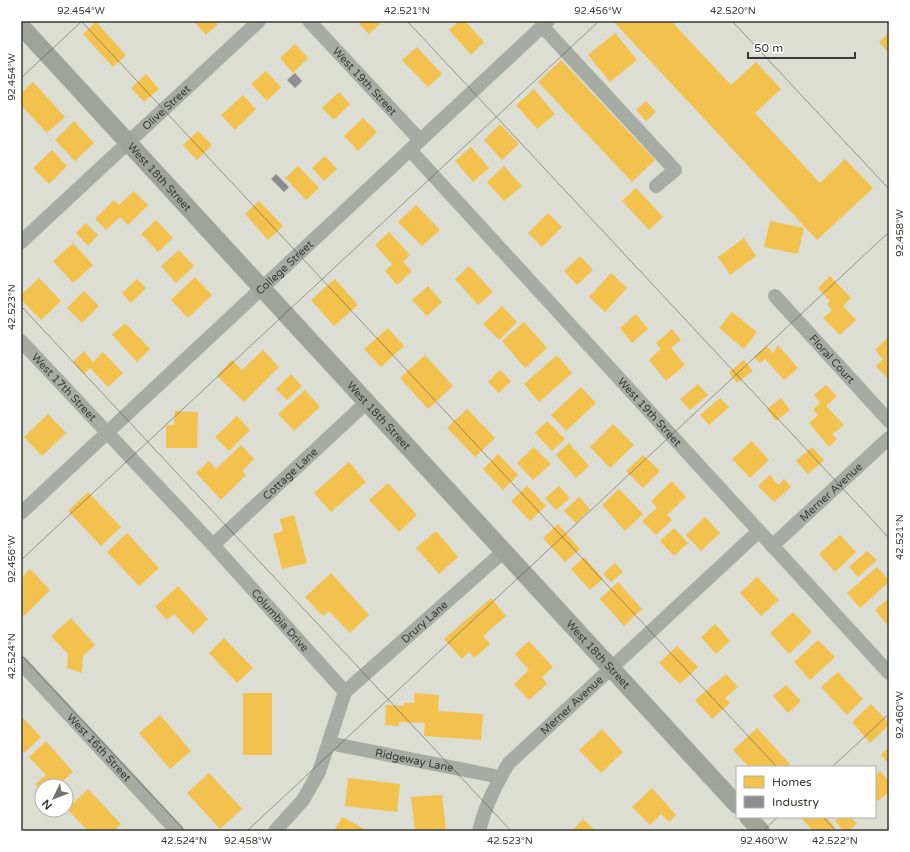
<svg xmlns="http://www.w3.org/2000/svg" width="910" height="852" font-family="'Varela Round',sans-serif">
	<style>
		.homes { fill: #f2c14e }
		.industry { fill: #8d8d92 }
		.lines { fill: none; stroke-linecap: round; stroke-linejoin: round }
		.minor { stroke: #a6aba4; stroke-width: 14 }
		.major { stroke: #9fa39a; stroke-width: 18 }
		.ticks { fill: none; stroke: #393a34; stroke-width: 1; stroke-opacity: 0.45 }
		.labels { text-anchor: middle; stroke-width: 4; stroke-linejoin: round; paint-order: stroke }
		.street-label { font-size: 11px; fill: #393a34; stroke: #fff }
		.neatline { fill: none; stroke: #393a34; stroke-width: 1.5 }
		.ticks-label { font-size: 10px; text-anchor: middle; fill: #393a34 }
	</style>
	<rect width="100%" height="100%" fill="#dcded4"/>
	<path class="homes" d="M193 21H215L218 24 206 35Z
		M362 21H377L380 24 369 34 359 24Z
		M459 21H465L484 42 471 55 449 30Z
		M613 21H671L731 85 756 62 781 89 755 113 820 183 845 159 873 188 817 240Z
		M96 22 126 55 113 67 83 34Z
		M889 32V53L879 42Z
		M615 33 637 60 610 82 588 55Z
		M295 44 308 58 293 73 280 58Z
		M417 47 442 74 428 87 402 60Z
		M561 60 655 160 632 182 538 82Z
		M266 71 281 87 267 101 251 84Z
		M146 74 159 89 144 102 131 88Z
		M33 82 65 117 47 133 21 105V93Z
		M534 89 555 114 537 129 516 105Z
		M339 92 350 104 334 120 322 108Z
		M243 95 256 109 235 130 221 115Z
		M646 101 656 112 646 121 636 110Z
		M363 118 377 132 358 151 344 136Z
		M74 121 94 143 75 161 55 140Z
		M500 124 519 144 502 160 484 140Z
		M198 131 212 145 197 160 183 145Z
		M471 147 489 168 473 182 455 161Z
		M52 150 67 166 49 184 33 168Z
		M325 156 337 169 324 181 312 168Z
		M298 166 319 188 306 200 285 178Z
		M504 166 522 186 504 201 487 182Z
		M636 188 663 217 649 230 622 201Z
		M134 191 148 205 128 225 120 217 106 230 95 219 114 200 119 205Z
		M259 201 283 226 268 240 245 214Z
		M416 205 440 230 422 246 398 222Z
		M548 213 562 227 542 247 528 233Z
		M156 220 173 238 158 252 141 234Z
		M770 221 804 228 798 254 764 247Z
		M86 223 98 235 88 246 76 233Z
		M389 232 410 255 403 262 412 271 397 285 385 271 392 264 375 245Z
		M744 238 756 256 730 275 718 257Z
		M73 243 93 265 73 283 53 261Z
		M179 250 194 266 176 283 161 266Z
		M580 256 593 270 577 285 564 271Z
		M469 266 493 292 478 305 455 279Z
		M611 273 627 288 605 312 589 297Z
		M830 276 851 298 843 306 856 320 840 335 823 318 832 310 827 304 830 301 818 288Z
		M195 277 212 295 188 318 171 300Z
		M39 278 61 301 41 320 21 300V295Z
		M137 279 146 288 131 303 122 293Z
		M335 279 358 305 334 326 311 300Z
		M428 286 442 302 427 316 412 300Z
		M84 291 99 306 82 323 67 308Z
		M502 306 517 322 499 340 483 324Z
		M732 312 757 332 744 349 719 328Z
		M636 314 648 329 632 343 620 328Z
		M524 322 547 348 525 368 502 341Z
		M125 323 150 349 137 362 112 335Z
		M388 328 404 346 381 367 364 349Z
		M672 329 681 340 671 348 685 365 666 381 649 360 661 349 656 343Z
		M889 336V380L876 366 883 359 875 350Z
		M778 345 798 368 784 380 765 359 760 363 754 357 767 346 773 353Z
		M263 350 279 367 244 402 217 376 232 360 242 370Z
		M84 351 93 362 103 352 123 373 108 387 90 368 84 374 73 362Z
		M425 355 453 386 428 409 400 378Z
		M557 355 572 373 539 402 524 384Z
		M744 360 753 371 737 383 729 372Z
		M500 370 511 381 499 393 488 382Z
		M291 374 302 386 287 400 276 389Z
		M698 384 708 395 690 410 680 399Z
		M826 385 837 396 826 406 844 425 832 434 837 439 829 447 809 423 818 415 813 410 820 402 814 395Z
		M581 387 596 403 566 431 551 415Z
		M305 390 320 407 294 431 278 414Z
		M720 398 729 407 709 425 700 415Z
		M781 398 790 410 776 421 767 409Z
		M467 409 495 438 475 457 447 428Z
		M175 411 198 412 197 448H166V425H174Z
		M48 414 66 433 42 456 24 437Z
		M237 416 250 430 229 451 215 437Z
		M547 421 565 439 552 451 535 433Z
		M613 424 634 445 610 468 590 447Z
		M752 441 769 460 750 478 732 459Z
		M569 443 589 466 576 478 556 455Z
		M241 445 254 459 242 471 246 475 221 500 196 473 209 461 216 469Z
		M534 447 551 464 533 480 517 463Z
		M812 447 824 460 808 474 796 461Z
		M498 454 518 475 503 490 483 469Z
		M643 455 660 471 643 488 626 471Z
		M349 462 366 482 331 512 314 493Z
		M770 475 778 485 784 479 791 487 774 502 758 486Z
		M672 481 686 497 667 515 672 520 656 535 642 521 657 508 651 501Z
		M388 483 417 515 399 532 369 500Z
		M527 486 546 506 530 521 511 501Z
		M559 486 570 498 556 510 545 498Z
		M619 489 643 514 625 531 602 505Z
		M88 492 121 527 101 546 68 511Z
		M579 497 590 509 576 523 564 511Z
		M294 515 307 563 282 569 273 534 283 531 280 519Z
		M705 517 720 533 701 551 686 535Z
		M558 524 580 549 565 562 543 538Z
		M674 528 688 543 674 556 660 541Z
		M436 531 458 557 439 574 416 548Z
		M127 533 159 568 139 586 107 552Z
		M840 535 856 552 835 572 819 554Z
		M867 551 877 560 858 577 849 567Z
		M584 557 603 579 590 590 571 569Z
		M615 563 623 572 611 582 603 574Z
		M877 567 889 580V582L860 608 847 593Z
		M30 569 50 590 24 616 21 613V578Z
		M331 573 369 615 350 633 329 611 323 616 305 597Z
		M757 577 779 600 761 616 740 593Z
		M618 582 642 609 624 626 600 599Z
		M178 586 208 619 193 634 174 614 167 620 155 607Z
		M491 598 506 616 483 636 490 644 474 658 469 652 462 659 444 639Z
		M889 598V627L875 610Z
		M793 612 812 632 789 654 770 633Z
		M71 618 95 645 83 656 82 673 67 668 68 654 51 636Z
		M715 624 730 641 716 654 701 637Z
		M224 638 253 668 237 683 209 653Z
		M818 640 835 657 810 680 794 662Z
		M529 641 553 667 542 677 547 684 529 700 514 684 529 670 515 654Z
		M677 646 698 667 680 684 659 663Z
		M838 672 863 699 847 715 821 687Z
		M726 674 738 687 725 698 730 703 712 719 695 700Z
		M786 685 801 701 788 713 773 696Z
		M243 693H272V755H243Z
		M415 693 439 695 438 711 483 714 481 740 424 736 425 723 399 722V726L385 725 386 705 403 706 404 703H414Z
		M871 704 889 723V725L870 743 852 722Z
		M160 715 191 751 170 769 139 733Z
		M21 716 41 737 24 753 21 750Z
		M757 728 790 764 787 767H749L733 750Z
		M602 729 623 752 601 773 579 750Z
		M46 741 73 772 57 786H42V792L35 784 46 775 29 757Z
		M889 747V764L881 755Z
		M880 771 889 781V792L878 801 875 798V776Z
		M209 773 242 809 220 829 187 793Z
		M348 778 400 784 397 812 345 806Z
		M652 788 676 815 669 822 661 814 650 825 632 807Z
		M88 789 121 824 114 831H88L67 809Z
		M442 795 446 831H415L411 797Z
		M342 817 368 831H334Z
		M804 817H826L835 827 830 831H813L802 819Z
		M840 817H851L857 824 848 831H843L835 821Z
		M583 819 596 831H572Z"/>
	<path class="industry" d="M295 73 302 81 295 88 287 80Z
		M276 174 289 187 284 192 271 179Z"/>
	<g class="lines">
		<g class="minor">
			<path id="s1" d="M309 21 420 140"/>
			<path d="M542 26 675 170 656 186"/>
			<path id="s2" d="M410 150 889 673"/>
			<path id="s3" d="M21 242 259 21"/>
			<path id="s4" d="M775 296 889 421"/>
			<path id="s5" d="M21 341 213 545 345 692 319 772 303 800 275 831"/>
			<path id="s6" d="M21 513 548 21"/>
			<path id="s7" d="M213 545 367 402"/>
			<path id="s8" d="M772 546 889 438"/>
			<path id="s9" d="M21 663 177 831"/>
			<path id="s10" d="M345 692 504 551"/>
			<path id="s11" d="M329 743 500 777"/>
			<path id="s12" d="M479 831C485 807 496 783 509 763L759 531"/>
		</g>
		<g class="major">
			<path id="s13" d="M21 26 737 805"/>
			<path d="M748 817 761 831"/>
		</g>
	</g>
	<path class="ticks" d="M81 21 777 767M407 21 889 538M732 21 889 189M21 78 82 21M21 306 511 831M21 560 599 21M21 655 185 831M832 767 889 714M823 817 836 831M247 831 889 232M763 831 778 817"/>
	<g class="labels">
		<g class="street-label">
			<text dy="4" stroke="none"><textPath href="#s1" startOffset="82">West 19th Street</textPath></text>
			<text dy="4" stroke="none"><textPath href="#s3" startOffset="198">Olive Street</textPath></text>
			<text dy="4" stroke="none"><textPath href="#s13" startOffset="205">West 18th Street</textPath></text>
			<text dy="4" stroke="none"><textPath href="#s6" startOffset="360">College Street</textPath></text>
			<text dy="4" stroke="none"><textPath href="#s4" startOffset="85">Floral Court</textPath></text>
			<text dy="4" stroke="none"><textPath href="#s5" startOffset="63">West 17th Street</textPath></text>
			<text dy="4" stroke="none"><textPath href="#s2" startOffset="355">West 19th Street</textPath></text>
			<text dy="4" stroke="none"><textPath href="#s13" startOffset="529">West 18th Street</textPath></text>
			<text dy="4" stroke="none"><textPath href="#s7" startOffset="105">Cottage Lane</textPath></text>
			<text dy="4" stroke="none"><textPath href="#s8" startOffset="80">Merner Avenue</textPath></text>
			<text dy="4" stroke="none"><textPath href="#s5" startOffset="381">Columbia Drive</textPath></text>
			<text dy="4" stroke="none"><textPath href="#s10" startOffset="106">Drury Lane</textPath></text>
			<text dy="4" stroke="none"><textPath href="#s13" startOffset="853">West 18th Street</textPath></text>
			<text dy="4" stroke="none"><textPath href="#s12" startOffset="160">Merner Avenue</textPath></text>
			<text dy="4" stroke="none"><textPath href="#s9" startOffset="115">West 16th Street</textPath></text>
			<text dy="4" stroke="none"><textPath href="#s11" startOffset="87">Ridgeway Lane</textPath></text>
		</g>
	</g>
	<rect width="910" height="852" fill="none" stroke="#ffffff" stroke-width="44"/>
	<rect x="736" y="766" width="140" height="52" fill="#ffffff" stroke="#b0b0ae"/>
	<rect x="744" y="776" width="20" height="12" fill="#f2c14e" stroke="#b0b0ae"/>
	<text x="772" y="786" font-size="12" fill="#393a34">Homes</text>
	<rect x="744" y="796" width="20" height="12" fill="#8d8d92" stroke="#b0b0ae"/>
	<text x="772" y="806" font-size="12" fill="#393a34">Industry</text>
	<g transform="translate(54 798) rotate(227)"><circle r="19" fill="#ffffff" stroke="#b0b0ae"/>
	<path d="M0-3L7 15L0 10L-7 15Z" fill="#72736c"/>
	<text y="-6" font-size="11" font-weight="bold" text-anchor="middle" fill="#393a34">N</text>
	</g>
	<path d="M748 52v6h107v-6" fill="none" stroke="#393a34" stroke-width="2"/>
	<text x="754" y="52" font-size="12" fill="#393a34" stroke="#ffffff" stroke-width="3" paint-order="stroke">50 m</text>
	<rect x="22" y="22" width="866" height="808" class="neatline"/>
	<g class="ticks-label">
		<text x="81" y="14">92.454°W</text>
		<text x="407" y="14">42.521°N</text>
		<text x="598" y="14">92.456°W</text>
		<text x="733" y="14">42.520°N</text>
		<text transform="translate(11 77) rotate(-90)" y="4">92.454°W</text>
		<text transform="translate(899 233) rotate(-90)" y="4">92.458°W</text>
		<text transform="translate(11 307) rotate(-90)" y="4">42.523°N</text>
		<text transform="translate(899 537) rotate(-90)" y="4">42.521°N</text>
		<text transform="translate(11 559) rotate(-90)" y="4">92.456°W</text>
		<text transform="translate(11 656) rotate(-90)" y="4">42.524°N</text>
		<text transform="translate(899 715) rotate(-90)" y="4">92.460°W</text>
		<text x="184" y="844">42.524°N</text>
		<text x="248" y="844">92.458°W</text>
		<text x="510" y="844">42.523°N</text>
		<text x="764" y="844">92.460°W</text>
		<text x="835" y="844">42.522°N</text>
	</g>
</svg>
